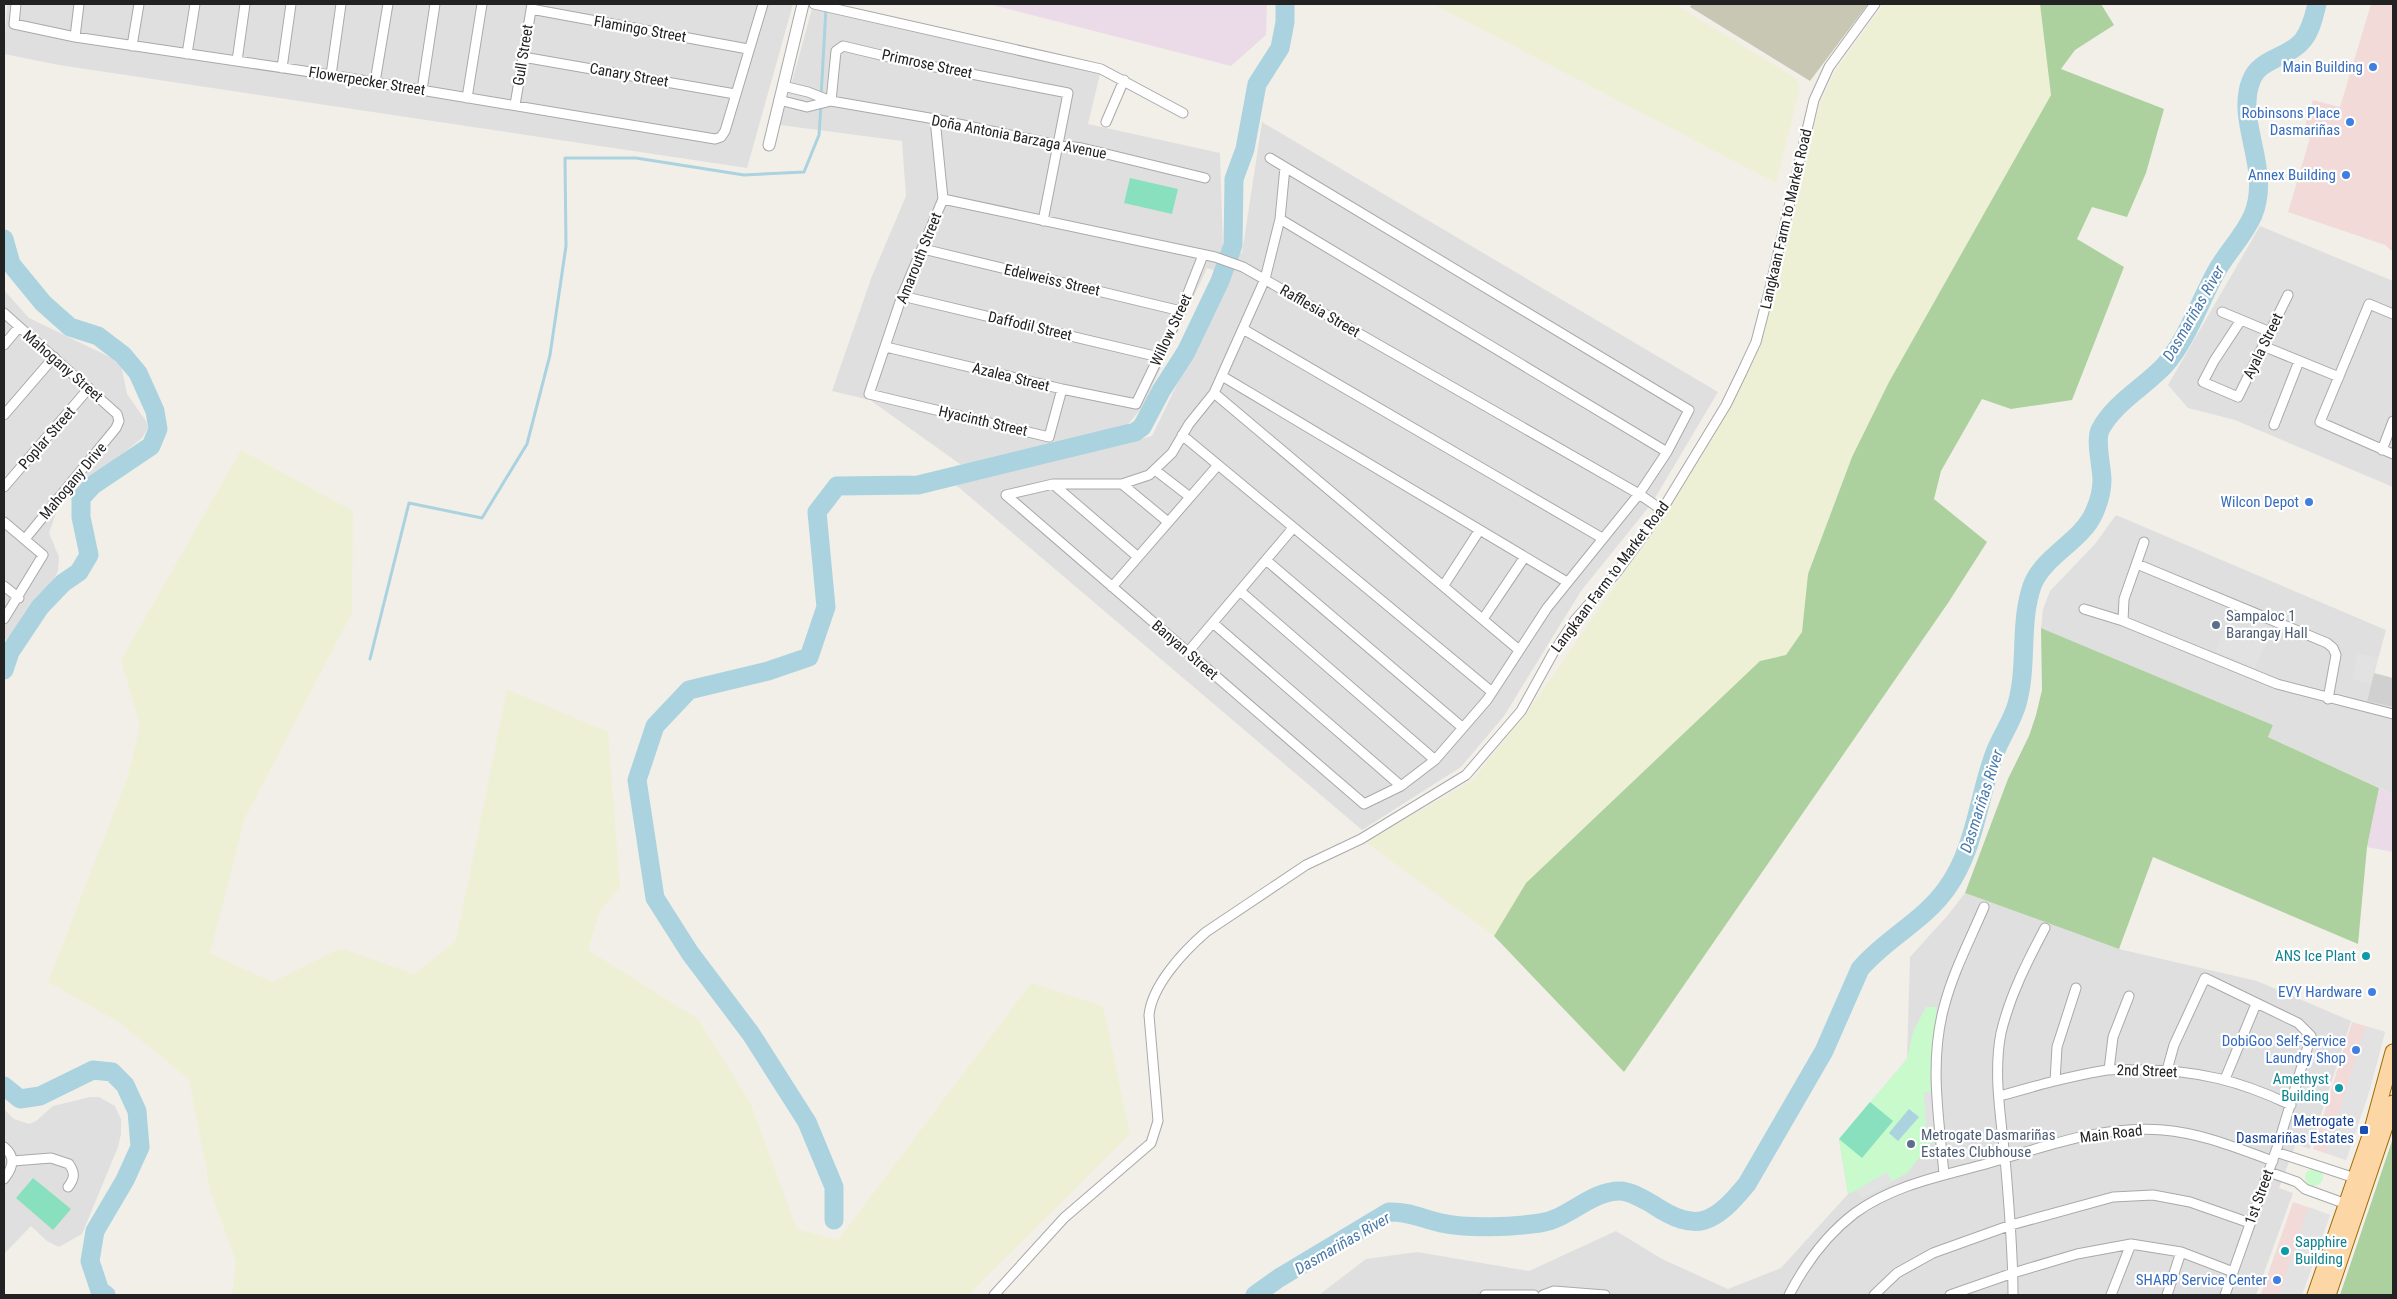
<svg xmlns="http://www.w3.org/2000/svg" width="2397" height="1299" font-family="'Roboto Condensed',sans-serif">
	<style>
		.residential { fill: #e0dfdf }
		.commercial { fill: #f2dad9 }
		.industrial { fill: #ebdbe8 }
		.religious { fill: #d0d0d0 }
		.construction { fill: #c7c7b4 }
		.farmland { fill: #eef0d5 }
		.forest { fill: #add19e }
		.park { fill: #c8facc }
		.pitch { fill: #88e0be }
		.parking { fill: #e2e2e2 }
		.water { fill: #aad3df }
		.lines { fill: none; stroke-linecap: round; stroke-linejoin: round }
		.stream { stroke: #aad3df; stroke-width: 3 }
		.river { stroke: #aad3df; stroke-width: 19 }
		.minor-casing { stroke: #a9a9a9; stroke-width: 11 }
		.tertiary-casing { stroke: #a9a9a9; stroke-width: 13 }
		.primary-casing { stroke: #a06b00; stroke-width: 17 }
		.minor { stroke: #fff; stroke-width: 9 }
		.tertiary { stroke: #fff; stroke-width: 11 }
		.primary { stroke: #fcd6a4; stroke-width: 15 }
		.shop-dot { fill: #3f7fe0; stroke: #fff; stroke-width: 2 }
		.service-dot { fill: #5c6f8a; stroke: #fff; stroke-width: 2 }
		.culture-dot { fill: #0f9aa8; stroke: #fff; stroke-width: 2 }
		.transit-dot { fill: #1a4fb4; stroke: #fff; stroke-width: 2 }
		.labels { text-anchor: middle; stroke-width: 4.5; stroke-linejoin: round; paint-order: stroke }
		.street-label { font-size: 15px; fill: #222; stroke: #fff }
		.shop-label { font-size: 15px; fill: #366cbe; stroke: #fff; text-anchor: end }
		.service-label { font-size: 15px; fill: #4e5e75; stroke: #fff; text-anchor: start }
		.culture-label { font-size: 15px; fill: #0d838f; stroke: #fff; text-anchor: end }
		.transit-label { font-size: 15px; fill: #164399; stroke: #fff; text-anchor: end }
		.water-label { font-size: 16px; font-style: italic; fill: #4a7aab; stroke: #fff }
	</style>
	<rect width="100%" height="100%" fill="#f2efe9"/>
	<path class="residential" d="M7 4H793L747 168 59 65 4 54Z
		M812 9 1100 74 1088 124 1220 153 1223 249 1242 253 1262 122 1718 392 1652 503 1581 591 1504 716 1461 767 1362 830 956 485 1152 436 1230 275 1207 268 1143 406 1127 426 967 469 870 400 832 391 872 276 906 196 902 141 780 125Z
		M2260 226 2393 281V487L2235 420 2188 408 2168 385Z
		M4 290 29 318 114 359 121 364 127 394 146 421 148 428 142 438 70 496 57 510 49 533 59 557 58 571 51 586 4 642Z
		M2116 515 2386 630 2367 700 2393 707V794L2268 737 2273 725 2041 628 2043 609 2050 591 2095 544Z
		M1965 893 2119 949 2257 981 2351 1021 2310 1149 2296 1144 2279 1188 2293 1193 2256 1295H1319L1366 1259 1417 1252 1529 1271 1616 1231 1662 1259 1728 1289 1781 1268 1848 1194 1839 1139 1907 1059 1910 957 1948 915Z
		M90 1097H99L115 1106 121 1119V1134L118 1147 82 1234 59 1247 47 1241 31 1226 4 1254V1109L14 1119 29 1124 36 1121 53 1106Z"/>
	<path class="commercial" d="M2371 4H2393V252L2385 245 2288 212 2310 138 2302 135 2313 100 2340 107Z
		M2352 1022 2385 1032 2369 1092 2346 1160 2313 1149Z
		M2293 1202 2330 1215 2302 1295H2266L2261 1294Z"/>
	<path class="industrial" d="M989 4H1267L1266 35 1231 66Z
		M2379 788 2393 794V852L2367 847Z"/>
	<path class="religious" d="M2374 673 2393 678V707L2367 701Z"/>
	<path class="construction" d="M1692 4H1868L1810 81 1690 7Z"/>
	<path class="farmland" d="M1433 4H1675L1797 79 1800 89 1776 183Z
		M1884 4H2040L2051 95 1889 382 1808 574 1802 632 1786 655 1760 661 1526 883 1494 936 1365 842 1472 781 1538 697 1660 521 1710 439 1750 366 1768 310 1780 247 1821 101 1835 71Z
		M241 450 353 511 352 613 245 818 210 953 273 982 341 948 414 974 456 941 507 689 608 732 620 887 600 911 588 950 698 1019 750 1102 797 1229 838 1240 1031 983 1103 1006 1130 1134 968 1295H232L236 1262 210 1189 189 1079 117 1021 48 982 128 776 140 725 121 660Z"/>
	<path class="forest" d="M2040 4H2101L2114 25 2075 50 2061 69 2164 109 2146 173 2127 217 2092 207 2077 239 2124 267 2072 400 2011 409 1982 399 1941 471 1934 499 1987 542 1948 603 1624 1072 1494 936 1526 883 1760 661 1786 655 1802 632 1808 574 1852 457 1889 382 2051 95Z
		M2041 628 2273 725 2268 737 2379 788 2367 847 2358 944 2153 857 2119 949 1965 893 2008 779 2029 736 2036 715 2042 690Z
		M2393 1138V1295H2340Z"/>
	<path class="park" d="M1926 1007H1937L1930 1078 1935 1138 1907 1173 1862 1198 1857 1190 1848 1194 1839 1139 1907 1059 1913 1032Z
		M2305 1177a9 9 0 1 1 18 0a9 9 0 1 1-18 0Z"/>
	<path class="pitch" d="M1130 178 1178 189 1172 214 1124 203Z
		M1870 1102 1893 1121 1862 1158 1839 1139Z
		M33 1178 71 1209 53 1230 16 1198Z"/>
	<path class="parking" d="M2252 619 2273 628 2255 668 2216 651 2228 622 2247 630Z
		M2358 653 2378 658 2371 684 2352 679Z
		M2366 1026 2385 1032 2369 1092 2346 1160 2326 1153Z
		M1924 1092H1932L1934 1130 1926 1131Z
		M1887 1172 1892 1181 1862 1198 1857 1190Z
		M2309 1207 2330 1215 2302 1295H2279Z"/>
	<path class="water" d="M1909 1109 1919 1117 1898 1141 1889 1133Z"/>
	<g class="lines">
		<path class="stream" d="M821 97 826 8
			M370 659 409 503 482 518 527 444 550 355 566 246 565 158H636L744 175 804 172 819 135 821 105"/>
		<path class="river" d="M4 239 11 264 43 303 70 327 98 336 123 355 138 373 155 411 158 429 151 446 93 485 81 498V517L89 555 79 572 63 583 40 607 10 652 4 670
			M4 1086 20 1099 40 1096 93 1070 112 1072 125 1085 137 1111 140 1147 125 1180 95 1231 90 1261 100 1291 106 1295
			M834 1220V1187L807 1122 751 1034 690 953 655 898 637 780 655 726 689 690 768 671 809 657 826 607 817 512 837 486 918 485 1135 432 1142 427 1161 391 1186 352 1220 281 1233 245 1234 179 1245 149 1257 84 1280 48 1285 22V4
			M1255 1295 1279 1278 1389 1212C1408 1211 1423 1219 1441 1223 1469 1229 1511 1227 1540 1223 1569 1219 1590 1191 1620 1191 1630 1191 1643 1199 1652 1204 1697 1234 1714 1224 1747 1184L1824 1051 1860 969C1885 939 1924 921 1947 888 1975 849 1978 799 1994 755 2000 738 2012 722 2017 704 2028 665 2019 624 2032 586 2043 556 2081 542 2094 513 2098 504 2102 490 2102 480 2102 468 2095 441 2100 430 2113 404 2144 387 2164 366 2187 340 2199 303 2216 272 2227 252 2244 236 2253 215 2272 168 2235 122 2251 81 2259 58 2289 58 2303 40 2311 30 2314 16 2317 4"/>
		<defs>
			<path id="minor" d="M16 4 14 24 75 37 331 75 715 139 721 137 725 131 763 4
				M814 4 1101 69 1183 113
				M531 9 748 49
				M75 37 79 4
				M132 46 139 4
				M187 54 195 4
				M523 57 735 94
				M237 61 245 4
				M282 68 291 4
				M331 75 341 4
				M375 82 388 4
				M783 86 808 92 831 101 935 119 1058 145 1082 148 1205 178
				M422 90 435 4
				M467 98 482 4
				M779 100 807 107 831 101
				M831 101 836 51 843 46 910 62 1068 93 1043 221
				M515 105 532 4
				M935 119 943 199 902 296 869 394 1049 437 1062 389
				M1106 122 1124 80
				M943 199 1215 257 1243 267 1639 494 1662 510
				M1280 219 1667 452
				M923 249 1181 311
				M902 296 1159 357
				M2222 312 2270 332
				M4 313 117 414 119 421 116 428 25 539
				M2393 314 2369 304 2320 422 2393 454
				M2241 320 2214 361 2203 382 2238 397 2288 295
				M1243 329 1602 538
				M4 345 19 327
				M2263 346 2339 377
				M886 347 1062 389 1136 404 1181 311 1203 255
				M1222 376 1567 582
				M1214 393 1519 650
				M4 415 54 357
				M2274 425 2299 361
				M1182 435 1492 692
				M2382 450 2393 421
				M1155 470 1190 497
				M1053 484 1138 557
				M1122 484 1168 522
				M4 487 89 388
				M1006 495 1364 804 1401 786 1435 760 1487 700 1547 608 1639 494 1667 452 1689 410 1270 158
				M1006 495 1053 484H1122L1149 475 1172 453 1189 424 1214 393 1265 279 1280 219 1285 167
				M4 522 43 555 4 619
				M1266 560 1463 728
				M2137 564 2327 643 2333 648 2336 655 2328 699
				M1444 585 1479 531
				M4 586 19 598
				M1112 587 1218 465
				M1240 591 1435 760
				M2084 609 2123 621 2277 684 2393 714
				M1483 619 1524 558
				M2123 621 2124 599 2144 542
				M1213 623 1401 786
				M1188 652 1293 528
				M2109 1070 2113 1037 2129 996
				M2167 1070 2174 1045 2205 978 2298 1023 2311 1036 2278 1145 2225 1295
				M2225 1079 2256 1004
				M2055 1081 2057 1047 2076 988
				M2000 1096C2035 1086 2070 1076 2107 1070 2118 1069 2130 1070 2141 1070 2198 1070 2240 1081 2291 1105
				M4 1147C16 1157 13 1168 4 1179
				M2276 1152 2358 1179
				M13 1161 51 1158 69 1164C75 1173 75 1178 68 1187
				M2269 1172 2297 1182 2305 1189 2349 1205
				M1944 1174C1939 1119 1929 1062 1944 1007 1953 972 1970 940 1984 907
				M994 1295 1064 1218 1151 1143 1158 1121 1149 1015C1152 985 1184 951 1206 932L1306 865 1361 839 1466 775 1521 711 1553 653 1575 620 1617 572 1662 510 1726 405 1742 372 1756 342 1769 292 1814 100 1829 67 1875 4
				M1485 1295H1534
				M1543 1295 1554 1291 1605 1295
				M1789 1295C1805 1264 1826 1235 1855 1213 1895 1184 1943 1176 1989 1163 2046 1146 2103 1125 2163 1130 2201 1133 2237 1148 2273 1161
				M1874 1295 1897 1273 1933 1253 2011 1225 2113 1197 2153 1195 2190 1202 2250 1223
				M1950 1295 2013 1273 2077 1254 2131 1244 2181 1252 2233 1272
				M2013 1295C2013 1249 2009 1204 2005 1158 2001 1118 1993 1073 2001 1033 2010 995 2027 962 2045 928
				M2111 1295 2131 1244
				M2167 1295 2181 1252"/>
			<path id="tertiary" d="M769 145 803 4"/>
			<path id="primary" d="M2315 1295 2371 1133 2393 1052
				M2328 1295 2393 1103"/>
		</defs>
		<use href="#minor" class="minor-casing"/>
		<use href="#tertiary" class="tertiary-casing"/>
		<use href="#primary" class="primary-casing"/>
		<use href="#minor" class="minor"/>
		<use href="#tertiary" class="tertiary"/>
		<use href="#primary" class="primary"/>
	</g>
	<g class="shop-dot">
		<circle cx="2373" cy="67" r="5"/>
		<circle cx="2350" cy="122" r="5"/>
		<circle cx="2346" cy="175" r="5"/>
		<circle cx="2309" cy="502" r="5"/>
		<circle cx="2372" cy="992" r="5"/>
		<circle cx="2356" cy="1050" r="5"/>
		<circle cx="2277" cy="1280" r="5"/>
	</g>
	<g class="service-dot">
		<circle cx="2216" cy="625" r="5"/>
		<circle cx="1911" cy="1144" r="5"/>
	</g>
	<g class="culture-dot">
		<circle cx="2366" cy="956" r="5"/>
		<circle cx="2339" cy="1088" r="5"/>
		<circle cx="2285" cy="1251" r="5"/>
	</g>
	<rect class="transit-dot" x="2359" y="1125" width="10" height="10" rx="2.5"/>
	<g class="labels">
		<g class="street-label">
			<text transform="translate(640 29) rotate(10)" y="5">Flamingo Street</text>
			<text transform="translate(523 55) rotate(-81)" y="5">Gull Street</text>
			<text transform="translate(927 64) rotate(12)" y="5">Primrose Street</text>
			<text transform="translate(629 75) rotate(10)" y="5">Canary Street</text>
			<text transform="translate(367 81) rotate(9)" y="5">Flowerpecker Street</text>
			<text transform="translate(1019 137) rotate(11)" y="5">Doña Antonia Barzaga Avenue</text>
			<text transform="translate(1786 219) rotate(-77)" y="5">Langkaan Farm to Market Road</text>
			<text transform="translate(919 258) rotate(-68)" y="5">Amarouth Street</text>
			<text transform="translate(1052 280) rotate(13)" y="5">Edelweiss Street</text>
			<text transform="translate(1320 311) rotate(30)" y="5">Rafflesia Street</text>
			<text transform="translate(1030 326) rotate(13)" y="5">Daffodil Street</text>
			<text transform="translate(1171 330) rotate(-65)" y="5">Willow Street</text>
			<text transform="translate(2263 346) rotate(-64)" y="5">Ayala Street</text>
			<text transform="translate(63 366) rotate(41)" y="5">Mahogany Street</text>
			<text transform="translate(1011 377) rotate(14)" y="5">Azalea Street</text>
			<text transform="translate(983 421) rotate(13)" y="5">Hyacinth Street</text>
			<text transform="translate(47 438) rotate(-49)" y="5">Poplar Street</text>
			<text transform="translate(73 481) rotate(-50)" y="5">Mahogany Drive</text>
			<text transform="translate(1610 577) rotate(-53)" y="5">Langkaan Farm to Market Road</text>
			<text transform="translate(1185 650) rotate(41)" y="5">Banyan Street</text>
			<text transform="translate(2147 1071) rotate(2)" y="5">2nd Street</text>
			<text transform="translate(2111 1134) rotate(-7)" y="5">Main Road</text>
			<text transform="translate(2259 1197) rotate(-70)" y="5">1st Street</text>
		</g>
		<g class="shop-label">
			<text x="2363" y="72">Main Building</text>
			<text x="2340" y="118">Robinsons Place<tspan x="2340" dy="17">Dasmariñas</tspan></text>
			<text x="2336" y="180">Annex Building</text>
			<text x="2299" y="507">Wilcon Depot</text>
			<text x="2362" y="997">EVY Hardware</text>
			<text x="2346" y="1046">DobiGoo Self-Service<tspan x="2346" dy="17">Laundry Shop</tspan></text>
			<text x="2267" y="1285">SHARP Service Center</text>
		</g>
		<g class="service-label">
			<text x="2226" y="621">Sampaloc 1<tspan x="2226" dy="17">Barangay Hall</tspan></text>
			<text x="1921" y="1140">Metrogate Dasmariñas<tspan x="1921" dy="17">Estates Clubhouse</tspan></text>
		</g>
		<g class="culture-label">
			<text x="2356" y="961">ANS Ice Plant</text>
			<text x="2329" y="1084">Amethyst<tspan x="2329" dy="17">Building</tspan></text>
			<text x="2295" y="1247" text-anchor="start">Sapphire<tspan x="2295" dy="17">Building</tspan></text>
		</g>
		<g class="transit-label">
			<text x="2354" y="1126">Metrogate<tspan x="2354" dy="17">Dasmariñas Estates</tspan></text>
		</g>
		<g class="water-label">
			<text transform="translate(2193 313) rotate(-60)" y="6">Dasmariñas River</text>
			<text transform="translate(1981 801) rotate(-72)" y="6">Dasmariñas River</text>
			<text transform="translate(1342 1243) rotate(-30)" y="6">Dasmariñas River</text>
		</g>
	</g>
	<rect width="2397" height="1299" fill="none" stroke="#222222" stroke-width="10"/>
</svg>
